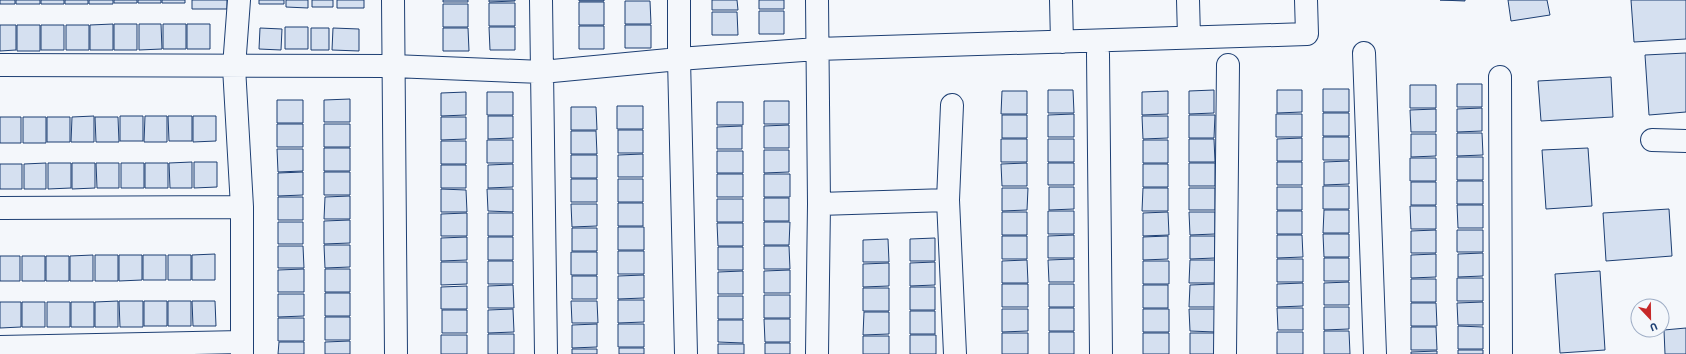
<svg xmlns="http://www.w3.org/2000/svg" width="1686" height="354" font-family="'Source Sans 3',sans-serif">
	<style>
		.building { fill: #d5e0f0; stroke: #1d3f73 }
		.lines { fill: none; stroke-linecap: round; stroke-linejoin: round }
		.minor-casing { stroke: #1d3f73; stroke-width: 24 }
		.minor { stroke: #f4f7fb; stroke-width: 22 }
	</style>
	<rect width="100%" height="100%" fill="#f4f7fb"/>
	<path class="building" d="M0 0H15V4H0Z
		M16 0H40V4H16Z
		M41 0H64V4H41Z
		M65 0H88V4H65Z
		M89 0H113V4H89Z
		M114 0H137V3H114Z
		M138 0H161V3H138Z
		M162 0H185V3H162Z
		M192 0H227V9H192Z
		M259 0H284V4H259Z
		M286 0H308V8L286 7Z
		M312 0H333V7H312Z
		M337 0H364V8H337Z
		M443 0H468V2H443Z
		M489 0H515V1L489 2Z
		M579 0H604V1H579Z
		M712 0H737L738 10H712Z
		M759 0H784V9H759Z
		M1440 0H1465V1Z
		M1508 0H1547L1550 15 1511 21Z
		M1631 0H1686V39L1634 42Z
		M625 1H650L651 24H625Z
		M579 2H604V25H579Z
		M489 3H515V26H489Z
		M443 4H468V27H443Z
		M759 11H784V34H759Z
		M712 12H737L738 35H712Z
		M113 24V50H90V25Z
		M114 24H137V50H114Z
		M139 24H161L162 49 139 50Z
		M163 24H186V49H163Z
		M187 24H210V49H187Z
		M0 25H16V50L0 51Z
		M17 25H40V51H17Z
		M41 25H64V50H41Z
		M66 25H89V50H66Z
		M625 25H651V48H625Z
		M579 26H604V49H579Z
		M285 27H308V49H285Z
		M489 27H515V50H490Z
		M260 28 282 29 281 50 259 49Z
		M311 28H329V50H311Z
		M333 28 359 29V51L332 50Z
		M443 28H468L469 51H443Z
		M1686 53V112L1649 115 1645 55Z
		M1611 77 1613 117 1541 121 1538 81Z
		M1457 84H1482V107H1457Z
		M1410 85H1436V108H1410Z
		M1323 89H1349V112H1323Z
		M1048 90H1073L1074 113H1048Z
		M1214 90V113L1189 114V91Z
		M1277 90H1302V112L1277 113Z
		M1002 91H1027V114H1001Z
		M1168 91V114L1142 115V92Z
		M466 92V115L441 116V93Z
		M487 92H513V115H487Z
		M350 99V122H324V100Z
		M277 100H303V123H277Z
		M764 101H789V124H764Z
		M717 102H743V125H717Z
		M617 106H643V129H617Z
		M571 107H596L597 130H571Z
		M1482 108V131L1457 132V109Z
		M1436 109V132H1411L1410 110Z
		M1323 113H1349V136H1323Z
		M1074 114V137H1048V115Z
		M1276 114H1302V137H1276Z
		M1002 115H1027V138H1002Z
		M1189 115H1215L1214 138H1189Z
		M94 116V142H71L72 117Z
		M120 116H143V141H120Z
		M145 116H167V142H144Z
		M168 116H192V141H169Z
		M193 116H216V141L193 142Z
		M488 116H513V138L488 139Z
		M1142 116H1168V138L1143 139Z
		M0 117H21V143H0Z
		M23 117H46V143H23Z
		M47 117H70V142H47Z
		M95 117H118L119 142H96Z
		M441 117H466V139L441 140Z
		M277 124H303V147H277Z
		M324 124H350V147H324Z
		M789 125V148H764V126Z
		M742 126V149H717V127Z
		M618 130H643V153H618Z
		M571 131H596L597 154H571Z
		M1457 133H1482L1483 155 1457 156Z
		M1411 134H1436V156L1411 157Z
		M1323 137H1349V160H1323Z
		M1302 138V161H1277V139Z
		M1001 139H1027V162H1001Z
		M1048 139H1074V162H1048Z
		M1189 139H1214L1215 162H1189Z
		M487 140H513V163H487Z
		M1143 140H1168V163H1143Z
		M441 141H466V164H441Z
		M324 148H350V171H324Z
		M1588 148 1592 206 1546 209 1542 150Z
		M277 149H303V171L278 172Z
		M764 150H789V172L764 173Z
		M717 151H743V173H717Z
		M643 154V177H618V155Z
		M571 155H597V178H571Z
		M1457 157H1483V180H1457Z
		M1410 158H1436V181H1410Z
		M1349 161V184L1324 185V162Z
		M192 162V188H170L169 163Z
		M194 162H217V187L194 188Z
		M1277 162H1302V185H1277Z
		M46 163V189H24V164Z
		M48 163H71V188L48 189Z
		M72 163H95V188L72 189Z
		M96 163H119V188H97Z
		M121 163H144V188H121Z
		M145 163H168V188H145Z
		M1027 163V186H1002L1001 164Z
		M1048 163H1074V185H1048Z
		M1189 163H1215V186H1189Z
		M0 164H22V189H0Z
		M513 164V187L488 188V165Z
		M1143 164H1168V187H1143Z
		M441 165H466V188H441Z
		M303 172V195L278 196V173Z
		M324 172H350V195H324Z
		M717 174H743V197H717Z
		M764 174H790V197H764Z
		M571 179H597V202H571Z
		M618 179H643V202H618Z
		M1457 181H1483V204H1457Z
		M1411 182H1436V205H1411Z
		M1323 186H1349V209H1323Z
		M1049 187H1074V209L1049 210Z
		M1277 187H1302V210H1277Z
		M1002 188H1028L1027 210 1002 211Z
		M1143 188H1168V211H1142Z
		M1189 188H1215V210H1189Z
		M441 189 466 190 467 212H441Z
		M487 189H513V212L488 211Z
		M350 196V219H324L325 197Z
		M278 197H303V220H278Z
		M764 198H789V221H764Z
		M717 199H743V222H717Z
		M618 203H643V226H618Z
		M571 204H597V226L572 227Z
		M1457 205H1483V228H1458Z
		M1410 206H1436V229H1411Z
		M1669 209 1672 256 1606 261 1603 213Z
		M1324 210H1349V233H1323Z
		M1048 211H1074V234H1048Z
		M1277 211H1302V234H1277Z
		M1002 212H1027V235H1002Z
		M1168 212 1169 235 1143 236V213Z
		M1189 212H1215V234L1190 235Z
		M467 213V236H441V214Z
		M488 213H513V236H488Z
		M350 220V243L324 244V221Z
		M278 222H303V244H278Z
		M764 222H790L789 245H764Z
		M717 223H743V246H718Z
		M618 227H644V250H618Z
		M572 228H597V251H572Z
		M1436 230V253H1411V231Z
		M1457 230H1483V252H1457Z
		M1323 234H1349V257H1324Z
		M1074 235V258H1048V236Z
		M1277 235H1302L1303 257 1277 258Z
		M1002 236H1027V259H1002Z
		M1168 236V259L1143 260V237Z
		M1190 236H1215V258L1190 259Z
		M467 237V260L441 261V238Z
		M488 237H513V260H488Z
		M935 238V261H910V239Z
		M888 239 889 262H863V240Z
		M324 245H350V267L325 268Z
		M278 246H303L304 268H278Z
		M764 246H789L790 269H764Z
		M718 247H743V270H718Z
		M618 251H644V274H618Z
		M571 252H597V275H571Z
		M1483 253V276L1458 277V254Z
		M215 254V280H192V255Z
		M1436 254V277L1411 278V255Z
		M93 255V281H70V256Z
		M95 255H118V281H95Z
		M119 255H142V280L119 281Z
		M143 255H166V280H143Z
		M168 255H191V280H168Z
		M0 256H20V281H0Z
		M22 256H45V281H22Z
		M46 256H69V281H46Z
		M1324 258H1349V281H1324Z
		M1074 259V282H1049L1048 260Z
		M1277 259H1303V282H1277Z
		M1027 260 1028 283H1002V261Z
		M1190 260H1215V283H1189Z
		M488 261H513V284H488Z
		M1143 261H1169V284H1143Z
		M441 262H467V284L441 285Z
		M935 262V285L910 286V263Z
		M889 263V286L863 287V264Z
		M304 269V292H278V270Z
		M325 269H350V292H325Z
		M790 270V293H764V271Z
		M743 271V294H718V272Z
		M1600 271 1605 350 1560 353 1555 274Z
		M644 275V298L618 299V276Z
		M572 276H597V299H572Z
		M1457 278H1483V301H1457Z
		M1411 279H1436V302H1411Z
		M1349 282V305H1324V283Z
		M1303 283V306L1277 307V284Z
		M1002 284H1028V307H1002Z
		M1049 284H1074V307H1049Z
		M1215 284V307H1189L1190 285Z
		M513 285 514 308H488V286Z
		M1143 285H1168V308H1143Z
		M467 286V309H441V287Z
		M910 287H935V310H910Z
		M863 288H889V311H863Z
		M325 293H350V316H325Z
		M278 294H304V316L278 317Z
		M764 295H790V318H764Z
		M718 296H743V319H718Z
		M618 300H644V322L618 323Z
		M118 301V327H95V302Z
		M119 301H143V327H120Z
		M144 301H167V326H144Z
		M168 301H191V326H168Z
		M192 301H215L216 326H193Z
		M571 301H597L598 323H572Z
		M0 302H21V327L0 328Z
		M22 302H45V327H22Z
		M47 302H70V327H47Z
		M71 302H94V327H71Z
		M1483 302V325H1458L1457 303Z
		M1411 303H1436L1437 326H1411Z
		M1324 307H1349V329L1324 330Z
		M1049 308H1074V331H1049Z
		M1277 308H1303V330H1278Z
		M513 309 514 332 488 333V310Z
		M1002 309H1028V331L1002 332Z
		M1143 309H1169V332H1143Z
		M1189 309H1215V332L1190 331Z
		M442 310H467V333H442Z
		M910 311H935V334H910Z
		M864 312H889V334L863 335Z
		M325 317H350V340H325Z
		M278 318H304V341H278Z
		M764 319H790V342H765Z
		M718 320H743V343L718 342Z
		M597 324V347L572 348V325Z
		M618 324H644V347H618Z
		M1458 326 1483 327V349H1458Z
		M1411 327H1436L1437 350H1411Z
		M1686 328V354H1665L1664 330Z
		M1324 331H1349L1350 354H1324Z
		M1049 332H1074V354H1049Z
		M1277 332H1303V354H1277Z
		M1002 333H1028V354H1002Z
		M1143 333H1169V354H1143Z
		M1190 333H1216V354H1190Z
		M488 334H514V354H488Z
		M441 335H467V354H441Z
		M910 335H936V354H910Z
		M863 336H889V354H863Z
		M350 341V354H325V342Z
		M279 342H304V354H278Z
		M765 343H790V354H765Z
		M718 344H744V354H718Z
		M619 348H644V354H619Z
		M572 349H597V354H572Z
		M1458 350H1483V354H1458Z
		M1437 351V354H1411V352Z"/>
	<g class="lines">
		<defs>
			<path id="minor" d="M239 0 234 67 242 207V354
				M393 0 396 354
				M541 0 546 354
				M679 0V59L686 354
				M817 0 819 204 817 354
				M1061 0 1062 42
				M1188 0 1189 37
				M1364 53 1375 354
				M1098 54 1101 354
				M0 65 393 66 542 72 679 59 817 49 1307 34 1306 0
				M1500 77 1501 354
				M952 105 948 200 955 354
				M1652 140 1686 141
				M819 204 948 200
				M0 208 242 207
				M0 347 241 342
				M1225 354 1228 65"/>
		</defs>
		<use href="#minor" class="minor-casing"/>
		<use href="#minor" class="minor"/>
	</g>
	<g transform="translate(1650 318) rotate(158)"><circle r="19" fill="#f4f7fb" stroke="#9eadc5"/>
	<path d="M0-3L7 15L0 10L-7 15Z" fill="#c62828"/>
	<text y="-6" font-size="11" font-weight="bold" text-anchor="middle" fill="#1d3f73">U</text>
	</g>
</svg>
